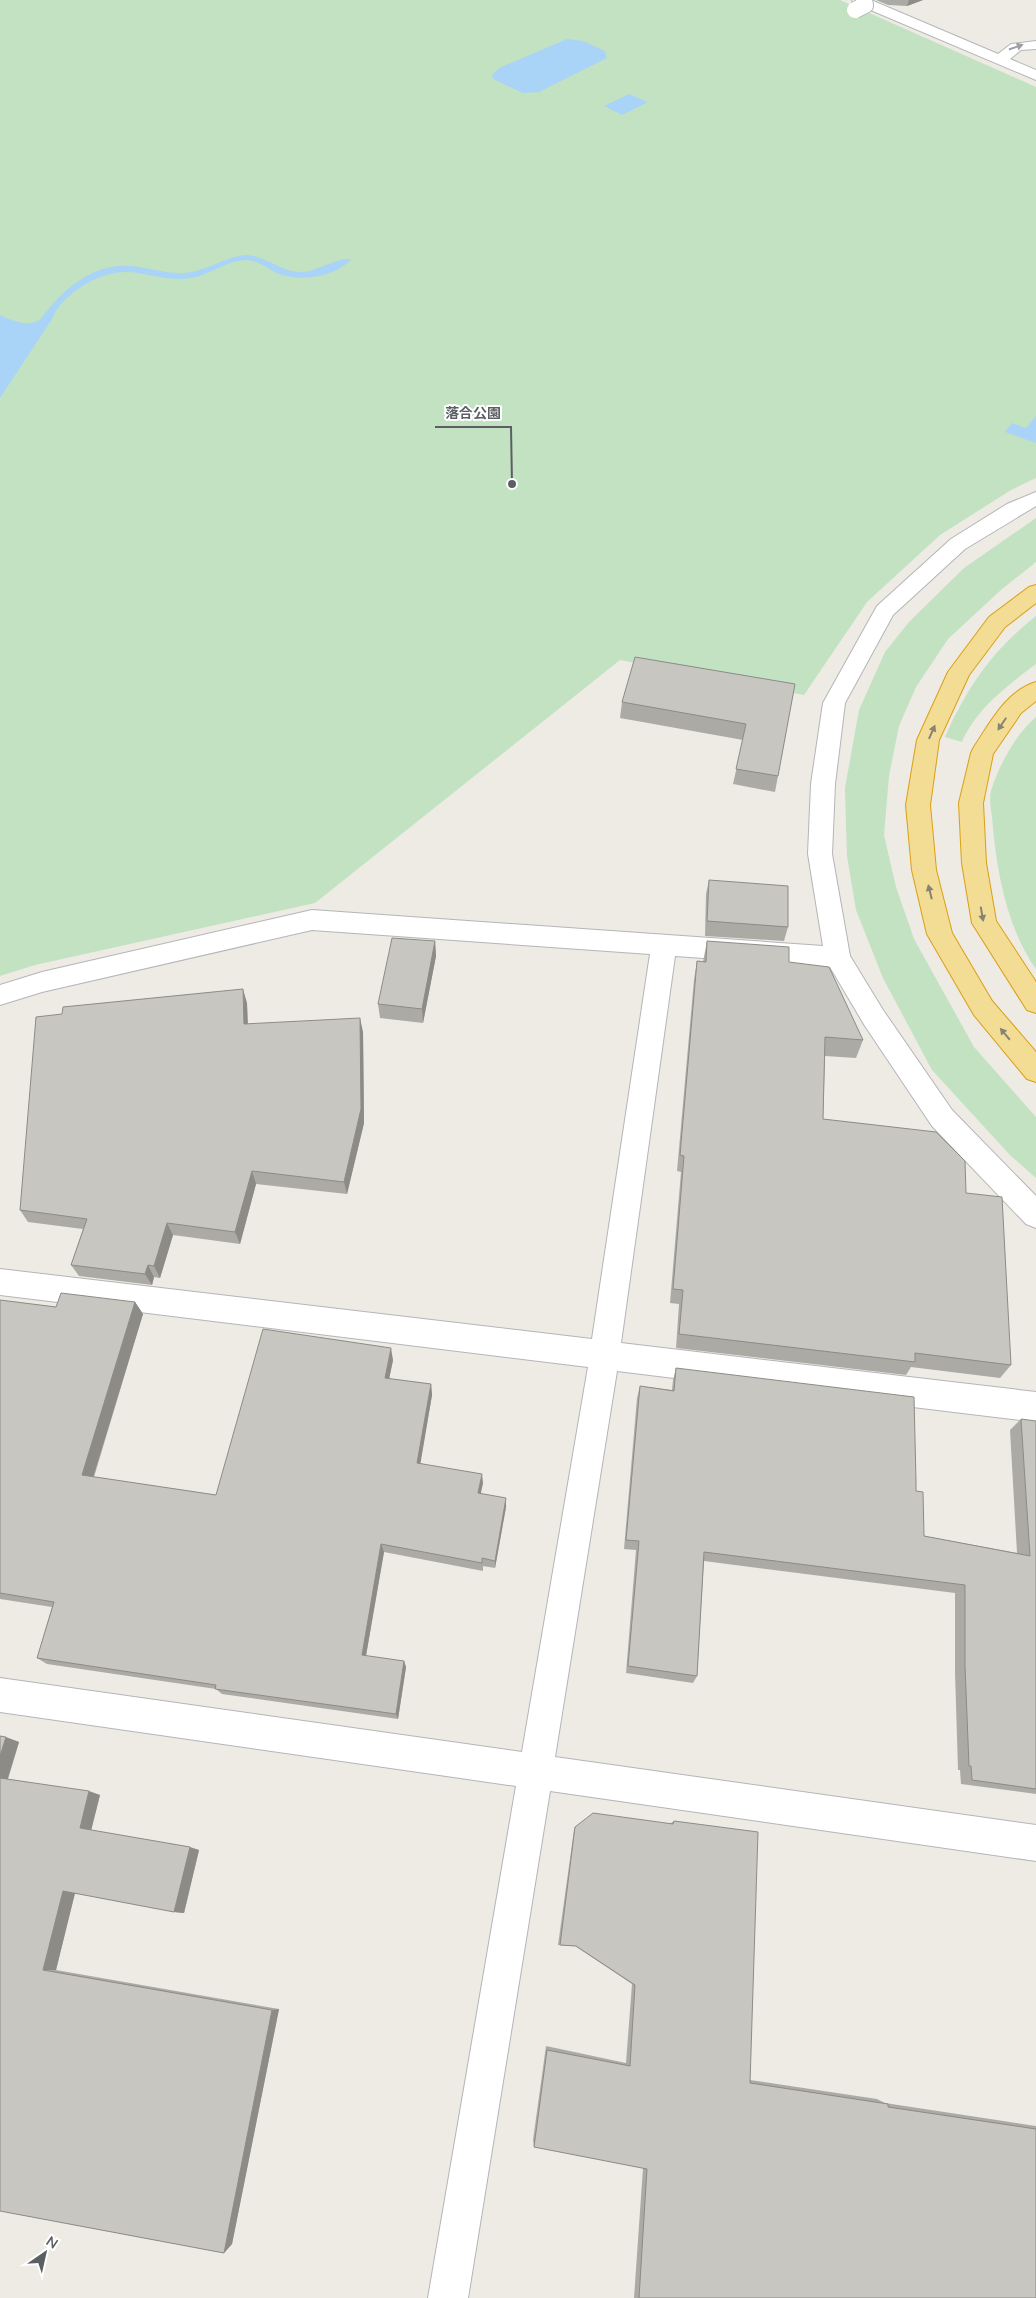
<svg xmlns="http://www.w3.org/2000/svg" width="1036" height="2298" font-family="Mulish,'Noto Sans JP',sans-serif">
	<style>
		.green { fill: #c2e2c2 }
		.water { fill: #a9d4f7 }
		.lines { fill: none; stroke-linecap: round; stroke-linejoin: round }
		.stream { fill: #a9d4f7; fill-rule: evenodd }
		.minor-casing { stroke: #b4b5b9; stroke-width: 2 }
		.highway-casing { stroke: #db9f15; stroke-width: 2 }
		.minor { fill: #fff; fill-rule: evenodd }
		.highway { fill: #f3dc94; fill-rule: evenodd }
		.minor-bridge-casing { stroke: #b4b5b9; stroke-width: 18; stroke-linecap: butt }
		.minor-bridge { stroke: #fff; stroke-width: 16 }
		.wall { fill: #acaaa5 }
		.shaded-wall { fill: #8c8b86 }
		.building { fill: #c8c6c0; stroke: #8c8b86 }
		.oneway { fill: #9d9fa1 }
		.oneway2 { fill: #898472 }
		.leader { fill: none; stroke: #5b5f63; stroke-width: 2 }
		.callout-dot { fill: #5b5f63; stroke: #fff; stroke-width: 2 }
		.callout-label { font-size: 14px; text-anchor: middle; font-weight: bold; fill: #5b5f63; stroke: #fff; stroke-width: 4; stroke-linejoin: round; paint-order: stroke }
	</style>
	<rect width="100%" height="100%" fill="#edebe3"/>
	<path class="green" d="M0 0H840L1036 87V478L1011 490 940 535 867 602 804 695 620 660 315 903 35 965 0 976Z
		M1036 518V562L1002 589 948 639 916 687 899 726 889 776 884 835 896 887 914 939 974 1047 1036 1117V1178L1010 1155 932 1070 883 978 856 910 847 856 845 788 859 710 885 652 909 622 964 568Z
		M1036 616V664C1007 686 976 709 962 742L945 737C968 686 992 651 1036 616Z
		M1036 717V969C1006 927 996 868 992 817 991 809 989 798 991 791 999 765 1015 735 1036 717Z"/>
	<path class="water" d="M567 39 583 41 605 51 607 58 539 92 523 93 493 79 492 75 499 68Z
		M629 94 648 102 622 115 604 106Z
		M58 306 52 319 0 398V315C15 322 32 329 46 315 51 311 51 308 58 306Z
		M1036 416V443L1005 432 1012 423 1026 428Z"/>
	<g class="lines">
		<path class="stream" d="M246 255C267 256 282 273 304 272 316 271 344 255 351 260 334 277 301 282 279 274 269 270 260 261 248 260 228 259 211 275 191 278 173 281 156 276 138 273 111 268 82 282 63 302 57 308 53 316 47 323H41L39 321C61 292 90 263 130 266 148 267 165 274 183 273 205 272 224 257 246 255Z"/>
		<defs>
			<path id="minor" d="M852 0H871L998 54 1011 44 1036 41V49L1021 50 1010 59 1036 70V80L854 3Z
				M1036 492V506L965 549 893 615 845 703 835 784 832 854 850 956 883 1010 952 1110 1036 1196V1228L1026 1224 932 1126 865 1026 830 967 675 956 621 1343 1036 1392V1422L617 1371 555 1757 1036 1825V1861L550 1791 468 2298H428L516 1786 0 1712V1678L522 1752 588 1367 0 1295V1269L592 1339 650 954 312 930 42 992 0 1005V985L42 972 312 910 823 946 808 854 811 784 823 703 877 606 951 539 1007 504Z"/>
			<path id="highway" d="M1036 585V603L1005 627 969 675 939 740 930 805 936 870 952 933 992 1001 1036 1052V1082L1027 1079 974 1015 927 934 912 870 906 805 917 740 948 672 989 617 1029 587Z
				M1036 682V701L1021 713 993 754 983 803 986 863 996 921 1036 982V1013L1027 1010 972 923 962 863 959 803 971 753 974 747C990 723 1006 691 1036 682Z"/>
		</defs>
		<use href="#minor" class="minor-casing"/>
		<use href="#highway" class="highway-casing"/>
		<use href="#minor" class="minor"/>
		<use href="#highway" class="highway"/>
		<defs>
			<path id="minor-bridge" d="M855 10 865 5 864 0"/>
		</defs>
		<use href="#minor-bridge" class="minor-bridge-casing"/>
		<use href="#minor-bridge" class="minor-bridge"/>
	</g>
	<path class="wall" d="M876 0H923L907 6 888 5Z
		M795 684 775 792 733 784 743 740 620 718 622 702Z
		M709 880 788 927 784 941 705 936 706 894Z
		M435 941 436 956 423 1023 380 1018 378 1004Z
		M707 941 789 962 863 1040 856 1058 825 1056 823 1119 966 1193 1011 1365 1000 1378 911 1367 906 1375 676 1348 679 1304 670 1303 681 1172 677 1171 694 980 697 961 703 962Z
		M247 1003 248 1024 363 1032 364 1123 347 1194 256 1184 240 1244 173 1235 160 1278 154 1277 152 1285 79 1276 71 1265 83 1229 28 1222 20 1210Z
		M0 1300 56 1307 135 1302 143 1314 94 1477 216 1495 393 1360 389 1379 431 1384 432 1395 420 1463 483 1483 480 1494 506 1507 495 1568 483 1566V1571L384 1552 366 1656 404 1661 406 1667 398 1719 222 1694 216 1689 47 1664 37 1658 52 1607 0 1599Z
		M676 1368 916 1481V1491L924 1536 1017 1553 1010 1430 1021 1419 1036 1421V1794L961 1784 960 1770H958L955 1672V1593L704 1561 697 1676 693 1683 626 1673 636 1550 624 1549 637 1398 640 1386 672 1390 673 1380Z
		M0 1736 19 1742 8 1779 100 1795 91 1830 199 1850 184 1913 174 1912 75 1893 56 1970 279 2009 232 2244 224 2253 0 2211Z
		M674 1821 750 2080 877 2099 885 2103 1036 2126V2298H634L643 2168 534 2147 533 2140 546 2046 626 2063 632 1984 575 1946 558 1945 574 1830 575 1827 671 1823Z"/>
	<path class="shaded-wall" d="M909 0H923L907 6Z
		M435 941 436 956 423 1023 422 1009Z
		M243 989 247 1003 248 1038 244 1024Z
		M360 1018 363 1032 364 1123 347 1194 344 1182Z
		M252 1171 256 1184 240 1244 235 1232Z
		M167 1223 173 1235 160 1278 154 1266Z
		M148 1265 154 1277 152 1285 145 1274Z
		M135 1302 143 1314 91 1484 82 1475Z
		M391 1348 393 1360 387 1389 385 1378Z
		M431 1384 432 1395 419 1472 417 1463Z
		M482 1474 483 1483 479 1502 478 1493Z
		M506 1498V1507L495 1568V1561Z
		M381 1544 384 1552 365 1661 362 1655Z
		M404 1661 406 1667 398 1719 396 1714Z
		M6 1737 19 1742 7 1781 0 1779V1756Z
		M89 1791 100 1795 91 1831 80 1828Z
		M190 1847 199 1850 184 1913 174 1912Z
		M63 1891 75 1893 56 1970H43Z
		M279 2009 232 2244 224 2253 272 2010Z"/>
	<path class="building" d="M635 657 795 684 778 776 736 769 746 724 622 702Z
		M709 880 788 886V927L707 921Z
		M392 938 435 941 422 1009 378 1004Z
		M707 941 789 947V962L829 967 863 1040 825 1037 823 1119 936 1132 965 1161 966 1193 1002 1197 1011 1365 915 1353V1362L679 1334 683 1290 673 1289 684 1156 680 1155 697 961 706 962Z
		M243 989 244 1024 360 1018 361 1109 344 1182 252 1171 235 1232 167 1223 154 1266 148 1265 145 1274 71 1265 87 1219 20 1210 36 1017 62 1014 63 1007Z
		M61 1293 135 1302 82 1475 216 1495 263 1329 391 1348 385 1378 431 1384 417 1463 482 1474 478 1493 506 1498 495 1561 482 1558V1563L381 1544 362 1655 404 1661 396 1714 215 1689 216 1685 37 1658 54 1602 0 1593V1300L56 1307Z
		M676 1368 914 1397 916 1481V1491L923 1492 924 1536 1030 1556 1021 1419 1036 1421V1789L972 1780 971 1766H969L965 1666V1585L704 1552 697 1676 628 1666 639 1541 626 1540 640 1386 674 1391Z
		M0 1736 6 1737 0 1756Z
		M0 1778 89 1791 80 1828 190 1847 174 1912 63 1891 43 1970 272 2010 224 2253 0 2211Z
		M593 1813 673 1824 674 1821 758 1832 750 2083 888 2104V2107L1036 2129V2298H639L647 2169 534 2147 547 2050 630 2066 635 1985 576 1946 560 1945 575 1827Z"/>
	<defs><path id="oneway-solid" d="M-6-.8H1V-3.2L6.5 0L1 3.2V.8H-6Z" transform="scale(1.25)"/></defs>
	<use class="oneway" href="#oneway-solid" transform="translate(1016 47) rotate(-19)"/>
	<g class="oneway2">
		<use href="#oneway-solid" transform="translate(1002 724) rotate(124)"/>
		<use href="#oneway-solid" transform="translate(932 732) rotate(-66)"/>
		<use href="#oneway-solid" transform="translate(930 892) rotate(-104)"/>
		<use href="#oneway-solid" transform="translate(982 914) rotate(80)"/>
		<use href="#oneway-solid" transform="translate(1005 1034) rotate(-130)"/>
	</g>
	<path class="leader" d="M512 484L511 427H435"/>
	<circle class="callout-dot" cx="512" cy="484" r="5"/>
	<g class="callout-label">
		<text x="473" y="418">落合公園</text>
	</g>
	<g transform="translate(45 2253) rotate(34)" stroke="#ffffff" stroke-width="4" paint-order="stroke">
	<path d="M0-4L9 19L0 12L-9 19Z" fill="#5b5f63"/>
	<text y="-8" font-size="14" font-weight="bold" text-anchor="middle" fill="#5b5f63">N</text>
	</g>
</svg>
